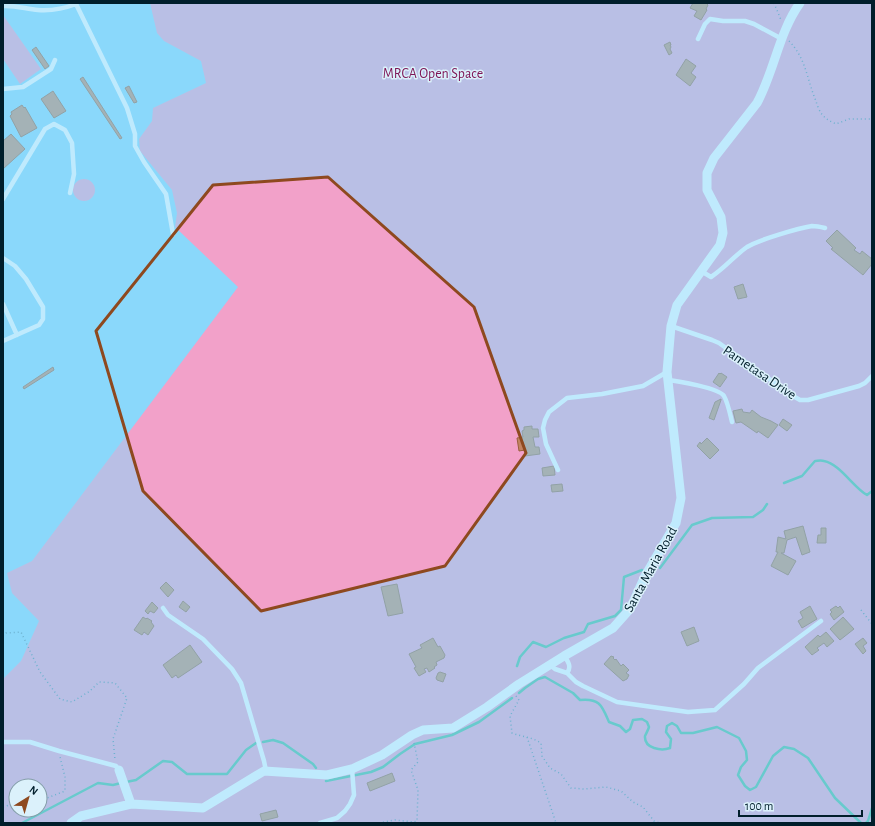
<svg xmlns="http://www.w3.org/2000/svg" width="875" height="826" font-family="'Alegreya Sans',sans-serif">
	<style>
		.green { fill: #f2a1c9; fill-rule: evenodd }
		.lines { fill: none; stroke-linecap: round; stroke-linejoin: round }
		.stream { stroke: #3fb994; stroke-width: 2.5 }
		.building { fill: #c38462; stroke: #9a5e3e }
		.path { stroke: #4a829b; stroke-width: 1.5; stroke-dasharray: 1 3; stroke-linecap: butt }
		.lane { stroke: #fff; stroke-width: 4.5 }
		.street { stroke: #fff; stroke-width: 9 }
		.marked { fill: none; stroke: #8e491f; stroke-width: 3; stroke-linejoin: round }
		.labels { text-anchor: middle; stroke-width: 3; stroke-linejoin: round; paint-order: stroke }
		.park-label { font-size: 14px; fill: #7e1556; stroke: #dbf1fb }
		.street-label { font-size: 14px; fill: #001e2b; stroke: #dbf1fb }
	</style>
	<rect width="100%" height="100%" fill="#8ad8fb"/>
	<path class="green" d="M150 3H872V823H3V679L21 661 39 621 12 593 7 573 32 561 238 287 175 227 177 213 172 190 140 151 139 139 152 121 153 108 206 83 201 61 164 41 157 33ZM16 786H40V810H16Z
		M3 15 41 69 20 84 3 59Z
		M73 190a11 11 0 1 1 22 0a11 11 0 1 1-22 0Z"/>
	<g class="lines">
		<path class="stream" d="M784 483 802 476 815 461C817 461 821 460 824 461 840 464 853 487 867 495L872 491
			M660 568 692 525 712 518 753 517 763 510 767 504
			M517 666 520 657 533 642 546 647 564 638 584 632 588 624 615 616 621 610 624 577 642 570
			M525 688 538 679 545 677 573 693 580 700C600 698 602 706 609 722L620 726 626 732 630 729 633 720 642 719 647 722 649 727C648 730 646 734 645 736 644 749 662 751 670 748L671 739 666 732 667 726 672 723 677 726 681 733H693L717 727 739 738 746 751 747 760 741 767 738 775 745 786 750 790 756 787 773 756 784 747 794 749 808 758 835 798 861 823
			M519 693 525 688
			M263 742 273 740 283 743 313 764 316 768
			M326 781 371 772 383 767 400 754 415 744 452 735 479 722 512 698
			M126 782 136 780 163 761 172 762 187 774H227L246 750 256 743
			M22 823 98 783 113 785 121 783
			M866 823 868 821 872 808"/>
	</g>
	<path class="building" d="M693 3H706L708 5 706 9 707 10 701 20 694 16 697 11 690 8Z
		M670 42 671 45H670L671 47 670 49 672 53 669 55 664 45Z
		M36 47 49 66 45 69 32 50Z
		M686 59 696 66 691 73 696 77 690 86 676 75Z
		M83 77 122 138 120 139 80 79Z
		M129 86 137 102 134 103 125 88Z
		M53 91 66 111 54 118 41 99Z
		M22 105 24 108 25 107 37 128 21 137 10 116 12 114 11 112Z
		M11 134 25 149 3 169V141Z
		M837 230 856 248 854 250 860 254 862 251 872 259V264L863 275 831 249 833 248 826 241Z
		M743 284 747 297 738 299 734 287Z
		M53 367 54 370 24 389 23 387Z
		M719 373 720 374 721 373 727 377 720 387 713 382Z
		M721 399V400L714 420 709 418 715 402Z
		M742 409 743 412 750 413 752 410 761 417 771 421 778 425 768 438 758 431 757 433 741 422 736 423 733 411Z
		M783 419 792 425 787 431 779 425Z
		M532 426V429H538L539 437H533L535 447H539L540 454 525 456V450L519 451 517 438 523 437 522 431 524 430V427Z
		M707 438 719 450 710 459 697 446 700 442 701 444Z
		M554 466 555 475 543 476 542 468Z
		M562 484 563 491 552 492 551 485Z
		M803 526 810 552 802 555 796 537 787 540 784 553H781L796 561 788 575 771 566 778 552H776L778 537 786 539 784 531Z
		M821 528H826V543H817L818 535H821Z
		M166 582 174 590 168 597 160 588Z
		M397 584 403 613 388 616 381 587Z
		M183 601 190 607 186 612 179 607Z
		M152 602 158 608 154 613 150 611 148 614 145 611Z
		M810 606 817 619 802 628 798 621 803 618 800 612Z
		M836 606 838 608 840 606 844 612 834 620 830 614 832 612 830 610Z
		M143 617 146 619 147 618 152 621 151 622 154 626 148 635 144 632 142 635 134 630Z
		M843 617 854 629 840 640 830 629Z
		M694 627 699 641 687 646 681 632Z
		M826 632 834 641 827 647 824 643 817 648 819 650 812 655 805 647 818 635 820 637Z
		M433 638 438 647 440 646 445 655 444 658 436 662 437 665 434 667 435 668 429 672 427 668 424 669 426 672 419 676 414 668 416 667 409 654 422 648 420 645Z
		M863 638 867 643 863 646 866 651 863 654 855 644Z
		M190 645 202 662 178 678 176 675 172 678 163 665Z
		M611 656 614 657 613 658 615 660 616 659 621 666 623 664 629 670 626 673 629 675 627 679 623 681 604 664Z
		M440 672 446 674 443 682 437 680 436 678 438 673Z
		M392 773 395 781 370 791 367 783Z
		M276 810 278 817 262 821 260 814Z"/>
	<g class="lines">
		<path class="path" d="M774 3 781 20
			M789 41C806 58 807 80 816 101 817 105 819 110 821 113 825 119 830 121 836 124L849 119H872
			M861 610 872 624
			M3 636 6 633 21 632 40 672 60 699 72 702 90 691 99 682 115 683 127 698 113 739 115 760
			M516 696 519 700 510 716 512 733C522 737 532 737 541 743L542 756 550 768 561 774 571 788 584 789 606 787 621 791 633 802 643 807 654 821 660 823
			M527 737 556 823
			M40 800 47 798 65 791V777L60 757
			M3 807 16 803
			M379 823 395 820 414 822 417 821 418 790 411 770 418 762 414 743"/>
		<path class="lane" d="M3 6C15 5 26 9 38 10 52 11 63 9 76 4L127 108 135 134V146L144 162 166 194 173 234
			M698 39 705 24 710 19 723 21H745L754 24 782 39
			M3 89 23 87 51 69 55 60
			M3 199 45 129 54 124 65 130 72 143 74 174 70 193
			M3 258 15 266 26 279 43 307V319L39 325 3 341
			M701 271 711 277C725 268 734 256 747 247 758 240 799 228 812 226 816 226 821 227 825 228
			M3 304 17 335
			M671 326 712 340 719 343 793 396 800 400H808L859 386 865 383 872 376
			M667 380C678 381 719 388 724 396 728 403 730 414 732 422
			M558 470 546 444 543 428 545 420 549 412 567 398 602 394 643 386 667 372
			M163 608 168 615 203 639 232 669 241 683 264 761 266 771
			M564 656C568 661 572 667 567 673L576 682 583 686 617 702 688 712 715 710 744 684 758 668 821 621
			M550 665 555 669 567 673
			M3 742H30L59 751 116 766 119 770
			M320 823 337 818 345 811 350 804 354 795 352 769"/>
		<path class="street" d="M119 770 131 804
			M71 823 81 816 131 804 203 808 264 771 327 775 352 769 382 755 412 735 423 730 453 728 487 707 519 684 564 656 613 628 630 609 645 576 676 523 681 498 667 372 671 326 677 305 720 245 723 233 721 217 707 190V173L714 158 757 103C774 72 779 32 800 3"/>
	</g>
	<path d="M0 0H875V826H0ZM328 177 474 307 526 453 445 566 261 611 143 491 96 331 213 185Z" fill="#8ad8fb" fill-opacity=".55" fill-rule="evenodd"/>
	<path class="marked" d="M328 177 474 307 526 453 445 566 261 611 143 491 96 331 213 185Z"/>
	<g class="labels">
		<g class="park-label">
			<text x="433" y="78">MRCA Open Space</text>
		</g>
		<g class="street-label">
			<text transform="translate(760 372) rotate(34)" y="5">Pametasa Drive</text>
			<text transform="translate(650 569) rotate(-61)" y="5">Santa Maria Road</text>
		</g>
	</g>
	<rect width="875" height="826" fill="none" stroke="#001e2b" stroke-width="8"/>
	<g transform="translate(28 798) rotate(37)"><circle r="19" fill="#dbf1fb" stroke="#839da8"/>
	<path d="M0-3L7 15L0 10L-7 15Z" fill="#8e491f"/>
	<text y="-6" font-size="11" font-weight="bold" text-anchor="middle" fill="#001e2b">N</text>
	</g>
	<path d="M739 810v6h123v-6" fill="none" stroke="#001e2b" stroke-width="2"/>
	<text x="745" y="810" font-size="12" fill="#001e2b" stroke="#dbf1fb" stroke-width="3" paint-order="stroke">100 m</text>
</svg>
